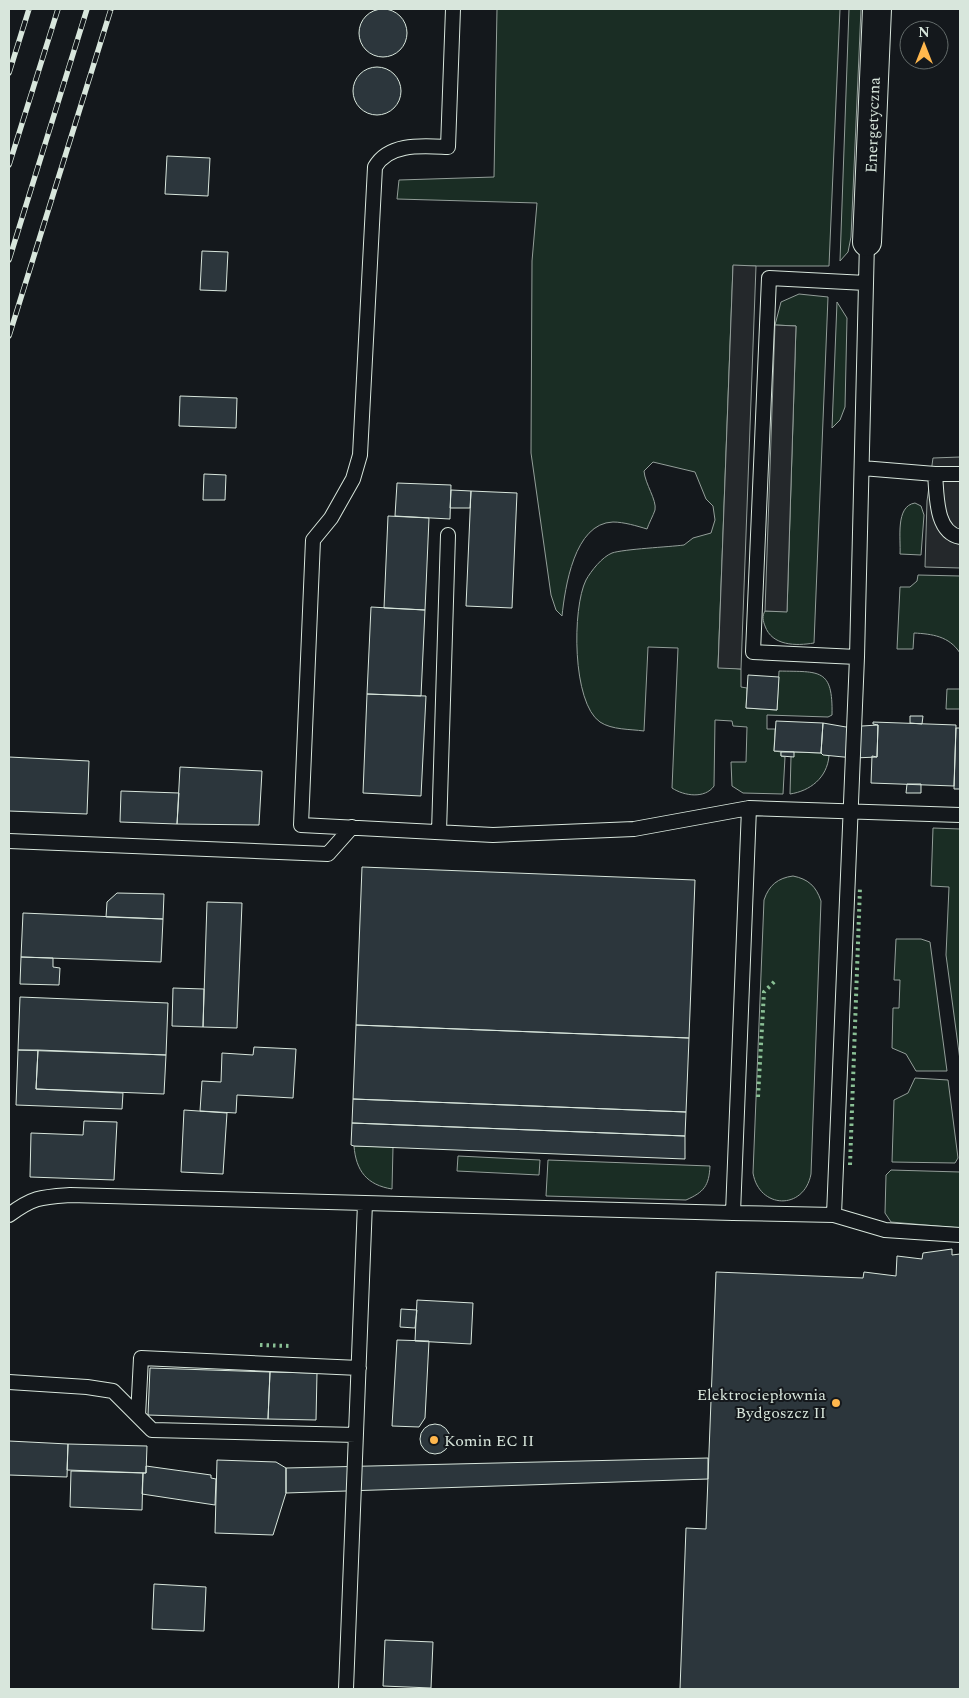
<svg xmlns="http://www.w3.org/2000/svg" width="969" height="1698" font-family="Spectral,serif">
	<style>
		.green { fill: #1a2d24; stroke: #939e99 }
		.parking { fill: #24282b; stroke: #939e99 }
		.building { fill: #2c363c; stroke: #d8e6dc }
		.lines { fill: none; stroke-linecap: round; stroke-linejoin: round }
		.service-casing { stroke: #d8e6dc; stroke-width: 16 }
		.minor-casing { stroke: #d8e6dc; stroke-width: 30 }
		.service { stroke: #14181c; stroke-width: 14 }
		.minor { stroke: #14181c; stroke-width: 28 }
		.rail-casing { stroke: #d8e6dc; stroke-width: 5.5 }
		.rail { stroke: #14181c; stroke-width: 4; stroke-dasharray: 11; stroke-linecap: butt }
		.hedge { stroke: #8ac095; stroke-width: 4; stroke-dasharray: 2.5 4; stroke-linecap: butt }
		.poi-dot { fill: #ffb74d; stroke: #14181c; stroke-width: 2 }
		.labels { text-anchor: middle; stroke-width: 4; stroke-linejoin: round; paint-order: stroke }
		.street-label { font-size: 16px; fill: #d8e6dc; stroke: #14181c }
		.poi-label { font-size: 16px; fill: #d8e6dc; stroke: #14181c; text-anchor: end }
	</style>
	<rect width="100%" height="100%" fill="#14181c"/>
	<path class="green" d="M497 9H840L829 266H733L718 667 741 669V687L747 688 746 708 777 710 779 671C820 672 833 668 832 715L828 717 767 715V729H775L774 751 781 752V756L785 757 783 794 743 793 732 786 731 762H746L747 727 733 726 732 721 715 720 714 786C705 799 684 796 672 788L678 648 648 647 644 731C630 729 612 730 600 722 572 703 572 608 586 580 591 571 602 557 612 553 624 549 669 547 684 545L693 538 711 533 715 520 713 506 706 499 695 472 653 462 644 471C645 484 657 500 655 510 653 516 649 523 647 529 637 526 624 522 613 522 574 523 565 588 562 616L556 610 551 595 531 453 532 261 537 203 397 199 399 180 494 177Z
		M849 9H861L851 237 848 252 840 261Z
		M799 294 828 297 814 643C796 646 772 646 765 626 763 621 762 616 765 611H787L796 326 775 325 781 302Z
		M837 302 847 318 845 407 840 420 832 428Z
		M915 503 921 506 924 515 921 555 900 554C901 539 895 506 915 503Z
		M918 575 960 576V653C949 636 932 634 914 633L913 649H897L900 587H910L917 581Z
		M947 689H960V709H946Z
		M794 752 821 753 829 756C827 778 810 791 790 794L791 757Z
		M933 828 960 829V1060L946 955 949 887 931 886Z
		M793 876C808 879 816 886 821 901L811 1174C804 1211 759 1209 753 1173L764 900C769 885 778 878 793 876Z
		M896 939H921L930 942 947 1071H916L906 1054 892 1048 893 1008H899L900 980H894Z
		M915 1078 948 1080 958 1158 955 1163 892 1162 894 1100 908 1093Z
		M354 1146 393 1147 392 1189C367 1185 356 1171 354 1146Z
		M458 1156 540 1160 539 1175 457 1171Z
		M548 1160 710 1166C709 1186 704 1192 686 1200L546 1196Z
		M891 1170 960 1172V1228L891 1222 885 1213 886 1175Z"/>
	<path class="parking" d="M733 265 756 266 741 669 718 668Z
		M775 325 796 326 787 612 765 611Z
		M960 457V568L925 567 927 501 933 458Z"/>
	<path class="building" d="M359 33a24 24 0 1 1 48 0a24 24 0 1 1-48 0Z
		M353 91a24 24 0 1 1 48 0a24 24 0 1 1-48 0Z
		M167 156 210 158 208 196 165 194Z
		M202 251 228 252 226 291 200 290Z
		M180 396 237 398 236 428 179 426Z
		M204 474 226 475 225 500H203Z
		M397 483 451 485 450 519 395 516Z
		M451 490 471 491 470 508H450Z
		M471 491 517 493 512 608 466 606Z
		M388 516 429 518 425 610 384 608Z
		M371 607 425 610 421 696 367 694Z
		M748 675 779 677 777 710 746 708Z
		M367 694 426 696 421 796 363 793Z
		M910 716H923L922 724 910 723Z
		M776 721 823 723 821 753 774 751Z
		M873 722 956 725 954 786 871 783 872 756 877 757 878 725 873 724Z
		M823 723 846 727 878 725 877 757 854 758 823 755 821 753Z
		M956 728H960V789H954Z
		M781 752H794V757L781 756Z
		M9 757 89 761 87 814 9 811Z
		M180 767 262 771 259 825 177 824Z
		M907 784H921V793H906Z
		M121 791 179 793 177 824 120 822Z
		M362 867 695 880 689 1038 356 1025Z
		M117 893 164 894 163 919 106 917 107 902Z
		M207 902 242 903 237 1028 203 1027Z
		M23 913 163 919 161 962 21 957Z
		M21 957 53 958V967L60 968 59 985 20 984Z
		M173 988 204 989 203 1027 172 1026Z
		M20 997 168 1003 166 1055 18 1050Z
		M356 1025 689 1038 686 1112 353 1099Z
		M254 1047 296 1049 293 1098 237 1095 236 1113 200 1111 202 1081 221 1082 222 1053 253 1055Z
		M18 1050H38L36 1089 123 1093 122 1109 16 1105Z
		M38 1050 166 1055 164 1094 36 1089Z
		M353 1099 686 1112 685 1136 352 1123Z
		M184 1110 227 1113 223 1174 181 1172Z
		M84 1121 117 1122 114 1180 30 1177 31 1133 83 1135Z
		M352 1123 685 1136V1159L354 1146 351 1145Z
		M952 1249V1255L960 1254V1689H680L686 1528 706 1529 716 1272 863 1278 864 1272 896 1276 897 1256 922 1259 923 1253Z
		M417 1300 473 1303 471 1344 415 1341Z
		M401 1309 417 1310 415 1328 400 1327Z
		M397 1340 429 1341 425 1418 419 1427 392 1426Z
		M150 1368 270 1372 268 1419 148 1415Z
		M270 1372 317 1373 316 1420 268 1419Z
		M420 1439a15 15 0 1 1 30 0a15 15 0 1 1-30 0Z
		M9 1441 68 1444 67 1477 9 1475Z
		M68 1444 147 1446 146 1473 67 1470Z
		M708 1458V1479L286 1493V1468Z
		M217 1460 276 1462 286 1468V1493L273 1535 215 1533Z
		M146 1466 211 1475V1478L216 1479 215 1505 142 1494 143 1473H146Z
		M71 1471 143 1473 142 1510 70 1507Z
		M154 1584 206 1587 204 1631 152 1629Z
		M385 1640 433 1642 431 1688 383 1686Z"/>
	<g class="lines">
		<defs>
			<path id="service" d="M453 9 448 147C424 146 389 142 375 167L360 455 353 479 331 518 313 540 301 825 493 835 634 829 749 808
				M867 242 857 657 834 1215 733 1213 749 808 960 815
				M862 468 935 474H960
				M935 474C937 495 935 532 960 537
				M857 657 753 652 769 278 866 283
				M439 832 448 535
				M9 841 328 854 352 827
				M9 1215C33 1197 41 1197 70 1195L365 1203
				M834 1215 885 1230 960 1235
				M9 1382 87 1387 113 1391 152 1430 356 1435
				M138 1416 141 1358 359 1368
				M346 1689 365 1203 733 1213"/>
			<path id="minor" d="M867 242 877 9"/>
		</defs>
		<use href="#service" class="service-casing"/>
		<use href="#minor" class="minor-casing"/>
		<use href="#service" class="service"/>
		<use href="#minor" class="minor"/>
		<defs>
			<path id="rail" d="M9 73 29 9
				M9 165 58 9
				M9 260 87 9
				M9 336 111 9"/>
		</defs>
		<use href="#rail" class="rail-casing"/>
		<use href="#rail" class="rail"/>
		<path class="hedge" d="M758 1097 764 992 775 981
			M850 1165 860 887
			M260 1345 291 1346"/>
	</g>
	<g class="poi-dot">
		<circle cx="836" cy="1403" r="5"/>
		<circle cx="434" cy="1440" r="5"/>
	</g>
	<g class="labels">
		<g class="street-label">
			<text transform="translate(872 125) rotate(-88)" y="6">Energetyczna</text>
		</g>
		<g class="poi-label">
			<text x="826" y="1400">Elektrociepłownia<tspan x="826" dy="18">Bydgoszcz II</tspan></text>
			<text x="444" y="1446" text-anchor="start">Komin EC II</text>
		</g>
	</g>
	<rect width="969" height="1698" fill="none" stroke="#d8e6dc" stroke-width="20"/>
	<g transform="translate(924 45)"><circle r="24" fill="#14181c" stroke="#626a69"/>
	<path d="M0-4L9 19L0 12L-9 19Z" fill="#ffb74d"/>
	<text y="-8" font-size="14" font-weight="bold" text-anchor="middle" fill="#d8e6dc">N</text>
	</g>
</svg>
